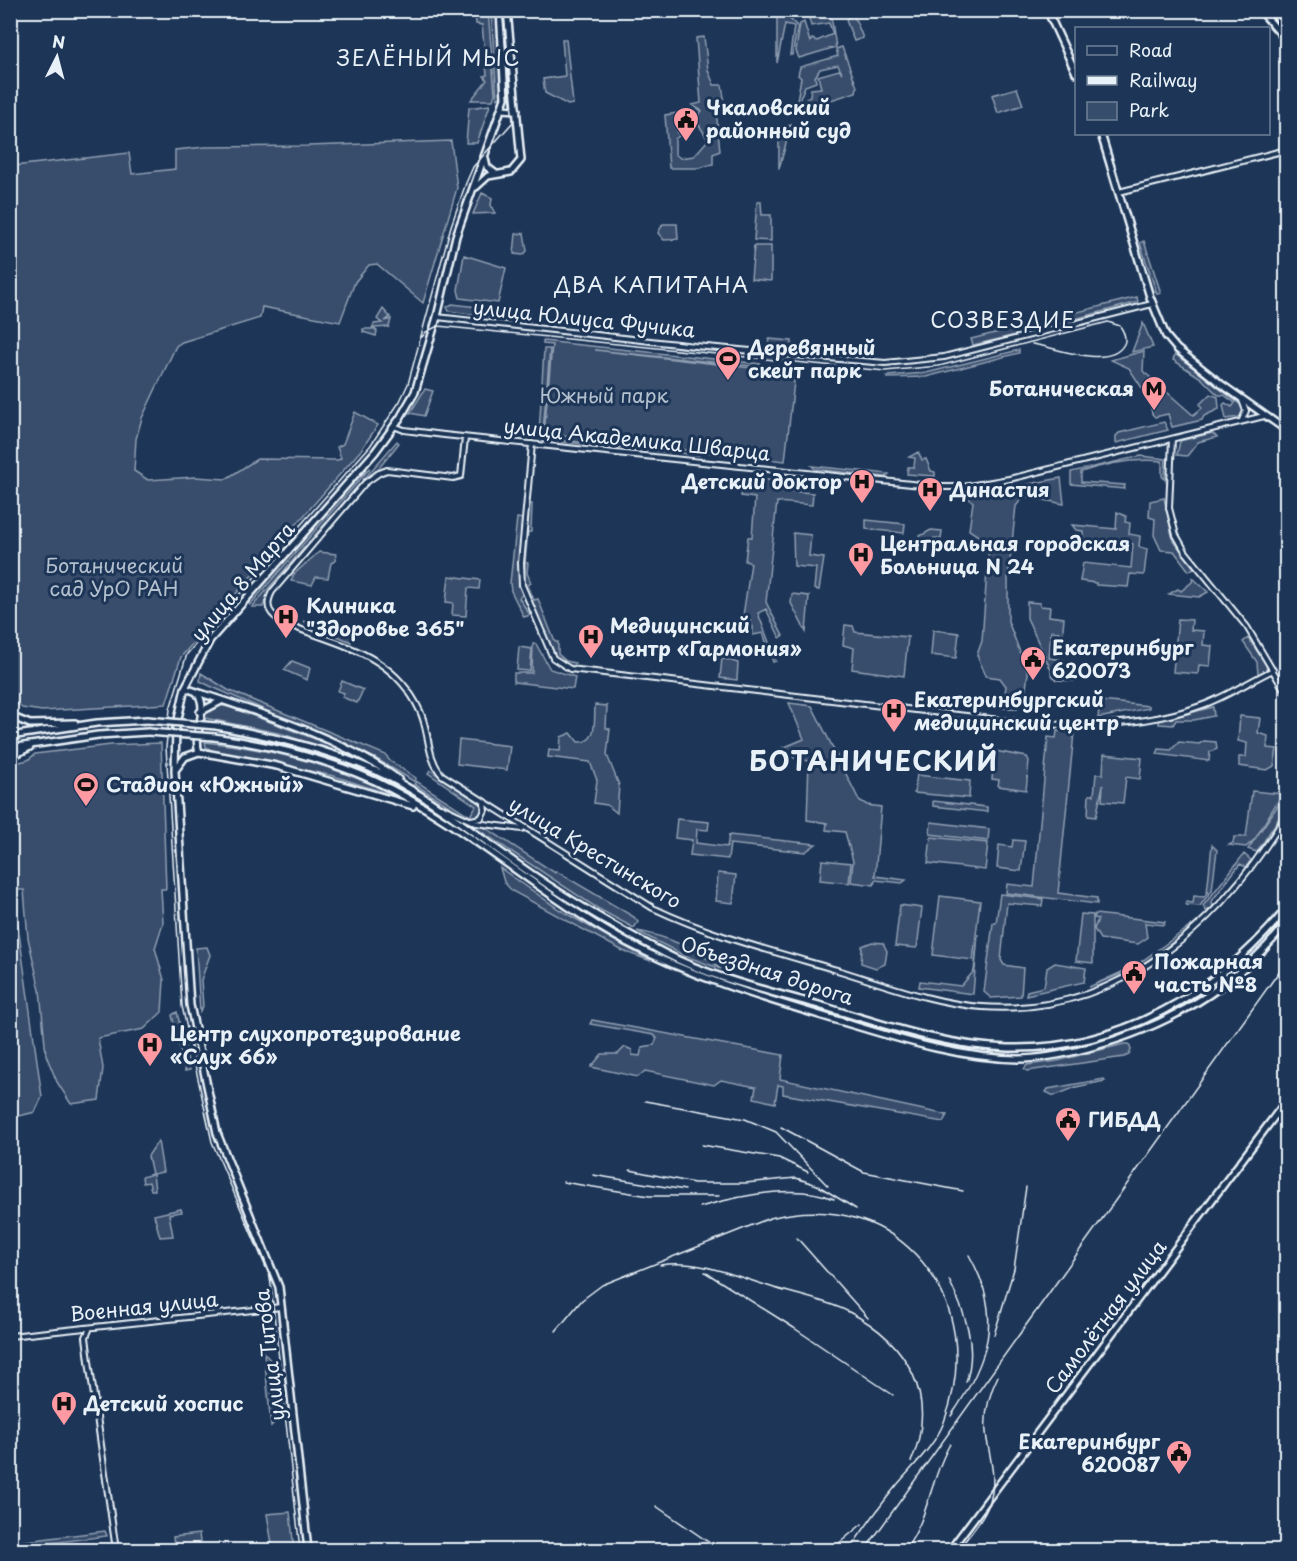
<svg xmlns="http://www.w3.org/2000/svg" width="1297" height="1561" font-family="'Playpen Sans',sans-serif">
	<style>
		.green { fill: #374d6c; stroke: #909fb2; stroke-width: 1.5 }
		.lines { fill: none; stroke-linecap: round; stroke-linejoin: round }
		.minor-casing { stroke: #e8f1f8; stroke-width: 8 }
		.major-casing { stroke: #e8f1f8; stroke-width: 10 }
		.minor { stroke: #1d3557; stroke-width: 4 }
		.major { stroke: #1d3557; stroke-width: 5 }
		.tram { stroke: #e8f1f8; stroke-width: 1.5 }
		.rail { stroke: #e8f1f8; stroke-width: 1.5 }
		.major-bridge-casing { stroke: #e8f1f8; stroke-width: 10; stroke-linecap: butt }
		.major-bridge { stroke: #1d3557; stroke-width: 5 }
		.labels { text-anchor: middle; stroke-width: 6; stroke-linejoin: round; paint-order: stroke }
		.poi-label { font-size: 20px; font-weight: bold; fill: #e8f1f8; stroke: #1d3557; text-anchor: start }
		.street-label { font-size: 20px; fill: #e8f1f8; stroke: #1d3557 }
		.park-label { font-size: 20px; fill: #b3c0ce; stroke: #1d3557 }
		.neighbourhood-label { font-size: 21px; letter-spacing: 1.5px; fill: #e8f1f8; stroke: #1d3557 }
		.district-label { font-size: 26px; font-weight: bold; letter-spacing: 1.5px; fill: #e8f1f8; stroke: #1d3557 }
	</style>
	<rect width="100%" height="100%" fill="#1d3557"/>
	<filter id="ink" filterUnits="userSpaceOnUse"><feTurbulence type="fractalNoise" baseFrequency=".0167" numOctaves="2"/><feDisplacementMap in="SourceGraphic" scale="12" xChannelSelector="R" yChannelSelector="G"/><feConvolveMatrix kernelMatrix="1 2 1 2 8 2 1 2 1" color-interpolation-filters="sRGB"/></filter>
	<g filter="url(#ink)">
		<path class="green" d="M475 11H488L495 94 493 100H471L487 80 484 76 487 75 482 25 476 24Z
			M491 11H496L503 88 502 96 497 99Z
			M846 11H852L863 38 854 41 846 20 849 16Z
			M785 14 798 27 792 55H790L794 26 785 24 777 63V17Z
			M815 14 831 16 836 47 799 58 796 51 800 24 804 22 810 42 812 39 817 41 833 34 829 23 811 26 809 18Z
			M704 37 708 70 714 85H722L724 98 715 99 720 151 713 154V164L699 168H669L665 115 684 112 685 122 676 125 679 136 675 139V154L680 158 694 156 708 140 695 118 702 111 692 105 701 103 696 38Z
			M562 39H566L573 104 568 105 545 93 543 79 565 76Z
			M842 47 857 87 856 92 803 109V104L809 101 806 98 810 96 811 89 821 88 818 76 839 70 842 73 838 65 820 69 815 77 816 82 805 86 799 101 797 100 801 78 798 75 800 67 838 56 836 49Z
			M1017 88 1023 105 998 113 992 95Z
			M490 105 477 143H466L469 108Z
			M791 125 779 169V129Z
			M451 141 457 188 423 303 377 264 369 265 355 282 340 322 262 307 260 318 182 342 176 346 142 418 136 439 134 471 148 480 195 477 226 479 257 459 338 460 341 458 337 447 343 444 355 412 378 425 361 450 181 657 166 704 42 711 22 708 10 697V187L14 166 129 153 132 174 175 169V150L205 147 308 146Z
			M482 193 492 198 491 205 495 213 473 214Z
			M757 202H761L762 215H771V241L754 240Z
			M663 224H677L678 239 664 240 658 233Z
			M524 233 527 251 523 255 514 254 516 234Z
			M1144 241 1161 293 1157 294 1140 243Z
			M754 246H771V281L751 279Z
			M464 255 506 268 498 303 460 298 458 290Z
			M1137 297 1138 302 1067 321 1066 315Z
			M452 304 529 313 530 322 449 311 447 307Z
			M383 309 390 317 385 321 391 319 389 327 373 328 377 331 376 336 363 332V329H372L374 324 382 323 377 319Z
			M1143 323 1153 347 1132 352Z
			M1015 328 1016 335 973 345 971 339Z
			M769 339 792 341V348L860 355 863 352 866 356 863 358 768 349Z
			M543 341 761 364V367L595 350 795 373 785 461 544 434 552 345 543 344Z
			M544 349H550L543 432 539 434Z
			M1019 350V353L926 377 887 378V376L926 373Z
			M1144 351 1143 371 1193 415 1202 408 1200 404 1210 394 1218 397 1219 409 1204 416 1202 420 1172 427 1168 414 1155 417 1152 414 1150 400 1129 368 1111 360Z
			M1175 354 1242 406 1243 414 1239 417 1226 419 1223 405 1225 403 1232 407 1235 403 1224 395H1218L1201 378 1173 360Z
			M425 389 433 391 424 416 410 413Z
			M1164 422 1168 430 1116 443V436L1119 433Z
			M1212 433 1217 437 1198 442 1187 456 1177 455 1180 441Z
			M542 438H545L700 455 542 440Z
			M397 441 399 443 379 468 365 480 271 586 263 607H252Z
			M918 452 922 460 926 459 931 471 935 472V476L907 474 908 467H914L915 458 909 457Z
			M1141 456 1166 459 1165 480 1162 476V461C1134 458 1108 463 1081 472V482L1125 485 1124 489 1071 484V472Z
			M812 466 889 474 886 477 815 469Z
			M370 468 250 605 248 603 359 477Z
			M745 478 779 481 778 490 813 493 812 505 777 502 766 602 783 636 780 638 766 609 758 613 776 661 773 662 763 633 753 635V627L747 616H743L751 563 745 561 748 537H752L755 498 741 496Z
			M1061 478 1064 504 1024 496 1016 506 1008 578V621L1028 673 1024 704H1018L1017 709 1003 708 1006 686 1000 678 986 676 977 655 982 641 989 543 969 530 973 502 966 496Z
			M1164 498 1173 540 1194 568 1189 571 1174 551 1161 550 1154 535 1155 519 1149 517 1150 501Z
			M529 504H532L531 532H528L525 562 528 563 527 573 531 583 528 585 534 600 538 599 555 642H558V654L566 661 575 663 574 667 559 661 554 655 528 596 524 581Z
			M1117 512 1126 516 1125 522 1130 523 1129 534 1140 536 1139 547 1147 549 1144 575 1130 574 1128 587 1096 585V583L1080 581 1083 563 1131 568 1133 544 1083 539V531L1076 530 1072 525 1116 529Z
			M517 518 523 519 518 567 522 595 519 598 530 615 524 617 511 591 510 583Z
			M866 520 905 524 904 533 866 529Z
			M931 530 942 531 941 539 934 538 932 549 919 548 920 536Z
			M793 533 811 535 809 556 824 558 819 590 814 589 816 568 794 566Z
			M319 552 336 554 335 561 331 563 328 578 316 577 312 585 291 581 294 574Z
			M449 576 480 580 479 589 468 588 466 616 452 615 453 603 446 602Z
			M1193 578 1208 592 1199 597 1169 594 1178 589 1181 591 1192 582Z
			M792 594 809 596 806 632 791 603Z
			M1027 602 1040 603V606L1050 607 1049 616 1064 618 1061 649 1058 648 1059 632 1051 631 1049 658 1064 660 1063 667H1059V675L1074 678V681L1056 680 1051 674V670L1027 618Z
			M1178 619 1192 620 1191 630 1204 631 1203 645 1212 646 1210 666 1199 665 1198 674 1173 672Z
			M303 621 317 626 351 630V642Z
			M845 625 853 626 855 632 908 637 904 676 852 669 854 648 843 645Z
			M933 630 959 633 956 658 931 655Z
			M1248 638 1267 665 1266 670 1258 674 1257 662 1243 642Z
			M533 644H536L550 669 575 677 573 689 514 682V673H532Z
			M519 647 532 649 530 671 517 670Z
			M722 658 738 663 737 680 720 678Z
			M292 661 310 668 307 680 284 670Z
			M201 673 228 690 386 755 389 760 416 778 415 782 375 758 210 686 200 681Z
			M342 681 363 690 357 703 342 697 344 693 338 691Z
			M1100 701 1149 706V708L1098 718Z
			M789 703 812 706 859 800 867 805 881 807 875 876 906 880 902 883 875 880 874 885 851 882 853 861 845 832 826 830 827 823 807 820 809 761 796 759 780 749 804 739Z
			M217 705 230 707 323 742 379 768 283 734 205 718 207 710Z
			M595 705 607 706 606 728 610 729 607 755 619 785 617 813 607 805 594 803 597 780 590 762 548 757 549 750 560 751 561 737 571 733 578 742C598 744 594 719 595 705Z
			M1213 707 1214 716 1194 720H1176L1173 725 1159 724V721Z
			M1240 716 1260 718 1258 733 1268 736 1267 748 1277 749 1274 766 1267 770 1239 766V757H1246L1247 743 1238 741Z
			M1057 731 1074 733 1058 893 1097 898V904L1006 893 1007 884 1034 887 1048 737 1056 738Z
			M459 740 510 746 507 770 457 764Z
			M1204 741 1216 742 1217 749 1210 752 1209 761 1157 754 1159 749 1171 750 1179 742 1199 744Z
			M205 742C271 749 336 765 395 796L334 776 213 751 206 747Z
			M161 743 166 889H161L163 923 155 948 164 980 162 1012 144 1029 98 1038 103 1068 99 1100 71 1104 57 1082 46 1055 40 990 28 938 24 890H13L42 1097 35 1112 11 1118V764L28 760 35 754 111 745Z
			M995 751 1027 757 1029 761 1026 790 998 786 999 780 992 779Z
			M1104 754 1142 758 1140 779 1126 777 1123 803 1102 801 1103 785 1096 817 1088 816 1089 795H1094L1096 774H1103Z
			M430 770 481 805V814L474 818H468L414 784 416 781 470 816 476 806 428 773Z
			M917 775 970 781 969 798 914 793Z
			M1252 791 1282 794 1255 839 1246 847 1229 845 1233 843 1234 837H1246Z
			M1285 795 1286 807 1257 852 1248 849Z
			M933 801 987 807V812L933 806Z
			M677 819 709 822 708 830 697 829 696 843 727 847 729 835 816 844 805 852 730 844 728 859 690 855 692 840 675 838Z
			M931 822 989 829 988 841 930 834Z
			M471 825 486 828 555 873 556 871 634 917 638 922 634 928 597 908Z
			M931 837 988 843 985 870 928 863Z
			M1013 840 1025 841 1021 871 997 868 999 845 1012 847Z
			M1212 845 1217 850 1212 890 1200 906 1186 905V902L1193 903 1194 896 1204 897 1207 893Z
			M1244 854 1251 860 1246 867 1240 864 1212 901 1213 908 1206 911 1203 906Z
			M822 860 851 863 849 883 820 880Z
			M500 868 560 910 651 961 623 951 512 891 504 882Z
			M718 873 736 875 733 903 716 901Z
			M1000 894 1043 899 1042 906 1007 903 1001 960 1004 965 1023 968 1021 996 991 998 984 992 993 923H996Z
			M940 896 980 901 973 960 933 955Z
			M900 905 922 908 917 948 895 946Z
			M1081 914 1093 915V963L1076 961Z
			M1095 914 1165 922 1164 925 1145 923 1147 938 1138 944 1100 939 1094 929 1098 919 1094 918Z
			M1192 925 1186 933 1138 967 1089 987 1135 966Z
			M637 931C664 935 701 951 721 969L685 956Z
			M978 934 973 994 919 987 920 981 961 986 974 971Z
			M872 942 883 943 887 951 885 964 876 968 861 963 862 946Z
			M207 947 210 955 201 980 203 1006 200 1012 196 948Z
			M1055 963 1086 968 1084 982 1026 995 1027 991 1044 987 1047 968Z
			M177 1012 190 1070 185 1071 172 1015Z
			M592 1020 783 1055 780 1079 947 1115 943 1122 783 1094V1086L778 1085 775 1103 754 1098 756 1087 721 1080 714 1085 645 1071 638 1077 591 1067 602 1054H618L625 1047 632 1050V1055L640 1056 642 1047 654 1045 657 1038 654 1035 590 1024Z
			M1124 1044H1129L1131 1050 1129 1055 1124 1057 1027 1071 1024 1069 1027 1065 1057 1061Z
			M1104 1079 1105 1081 1076 1087 1054 1096 1046 1092 1048 1089Z
			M158 1141 163 1172 153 1174 155 1190H151L149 1182 143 1183 142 1177 152 1174 148 1156Z
			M181 1209 182 1212 169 1214 173 1236 160 1237 154 1215Z
			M264 1353 272 1362V1399L276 1401 278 1419 271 1426Z
			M290 1512 294 1550H273L267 1514Z
			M105 1531 107 1536 11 1548V1543Z
			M199 1534 201 1550H175L173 1537Z"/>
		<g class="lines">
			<defs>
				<path id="minor" d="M1119 192 1286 150
					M437 317 695 346 885 363 944 357 1152 304
					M1242 400 1246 411 1242 420
					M394 426 404 430 444 435 940 487H963L1009 479 1264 416
					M465 438 461 476 453 478 387 470 379 473 365 483 272 592C264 607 270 615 284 623 337 645 393 652 420 711 430 732 426 757 442 775L653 908C712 936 775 952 837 970 884 984 932 1003 982 1007 1119 1017 1220 925 1286 815
					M1172 439 1169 508 1176 535 1185 551 1247 627 1286 693
					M532 444 521 563 522 585 553 658 570 669 1017 722C1078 728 1144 727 1203 705 1227 696 1250 681 1273 670
					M441 807 476 823 522 829
					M471 820 481 818 485 810 484 804
					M89 1330 86 1337 89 1361 116 1550
					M10 1336 281 1307"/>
				<path id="major" d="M1047 10 1076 73
					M1260 10 1286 40
					M1271 10 1286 27
					M501 109 517 110
					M1101 134 1150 297 1166 336 1177 349 1221 384 1286 430
					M485 158 487 167 496 174
					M476 187 488 176 511 172 521 160 507 10
					M185 688C256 712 337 735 398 779
					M197 693C210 707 192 735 199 752
					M200 712 221 701
					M10 716 30 724 75 723
					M216 726C270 736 325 748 376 771 427 794 470 831 516 863 562 896 613 926 664 953 712 978 769 991 822 1006 882 1024 945 1046 1008 1048 1118 1051 1219 992 1286 909
					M10 736 97 723 147 720
					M214 737C268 745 325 758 375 781 464 823 538 894 626 942 690 976 756 996 826 1017 888 1035 952 1058 1018 1059 1041 1059 1065 1054 1088 1048 1167 1027 1235 988 1286 924
					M10 748 98 735 148 732
					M10 757 30 747
					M176 769 185 757 199 752 277 766 413 806
					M308 1550 279 1287 217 1133 190 1005 175 771 176 728 185 688 210 640 375 452 400 418 415 392 437 317 456 236 505 98 500 10
					M950 1550 1286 1101"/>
			</defs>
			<use href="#minor" class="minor-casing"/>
			<use href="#major" class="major-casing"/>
			<use href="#minor" class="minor"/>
			<use href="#major" class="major"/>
			<path class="tram" d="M422 337 426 332 438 326 885 371 939 366 1108 322 1120 326C1124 332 1127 338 1124 344 1110 371 1053 346 1032 344
				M300 1550 270 1277 212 1142 182 1006 166 747 170 709 187 654 370 446 400 401 408 384 451 226 466 183 473 167 513 122 502 10"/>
			<path class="rail" d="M645 1101 745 1119 776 1132 828 1186
				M781 1127 864 1172 963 1191
				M702 1145 779 1158 808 1172
				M630 1170 694 1183H745L796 1178 817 1185 856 1209
				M593 1175 685 1190
				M563 1182 649 1196H719
				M700 1207C738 1196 796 1183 834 1199
				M797 1238 868 1318
				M660 1265C698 1259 735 1276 771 1287 796 1295 826 1300 849 1312 908 1342 939 1397 911 1462
				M705 1272 794 1328 893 1395
				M949 1280C965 1313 978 1345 966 1382
				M556 1331 582 1300 602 1285 770 1218C899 1185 990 1301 944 1422 934 1448 909 1469 892 1491 877 1510 863 1530 849 1550
				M994 1335 1014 1269 1026 1187
				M951 1416C989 1361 1004 1316 969 1255
				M656 1506 720 1550
				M831 1550 862 1524
				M865 1550 1286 962
				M905 1550C929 1518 930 1479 950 1444
				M958 1550C968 1536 983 1521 989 1504 997 1482 991 1461 987 1440 983 1417 988 1396 998 1376"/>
			<defs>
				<path id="major-bridge" d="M147 720 216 726
					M148 732 214 737"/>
			</defs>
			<use href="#major-bridge" class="major-bridge-casing"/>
			<use href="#major-bridge" class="major-bridge"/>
		</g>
	</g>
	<defs>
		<symbol id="civic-pin" viewBox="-11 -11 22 30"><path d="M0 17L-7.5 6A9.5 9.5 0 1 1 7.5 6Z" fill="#ff9aa2" stroke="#1d3557"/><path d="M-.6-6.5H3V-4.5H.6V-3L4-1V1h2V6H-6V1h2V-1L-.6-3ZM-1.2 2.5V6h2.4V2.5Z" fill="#111"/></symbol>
		<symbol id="stadium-pin" viewBox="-11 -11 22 30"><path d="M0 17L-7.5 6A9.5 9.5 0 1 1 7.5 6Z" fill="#ff9aa2" stroke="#1d3557"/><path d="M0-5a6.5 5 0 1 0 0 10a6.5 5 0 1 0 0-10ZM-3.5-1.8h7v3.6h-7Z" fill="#111"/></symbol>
		<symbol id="metro-pin" viewBox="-11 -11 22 30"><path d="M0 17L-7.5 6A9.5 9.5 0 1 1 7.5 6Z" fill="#ff9aa2" stroke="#1d3557"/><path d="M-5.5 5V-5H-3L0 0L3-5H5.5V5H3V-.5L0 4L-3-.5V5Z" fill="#111"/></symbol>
		<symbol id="hospital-pin" viewBox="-11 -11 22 30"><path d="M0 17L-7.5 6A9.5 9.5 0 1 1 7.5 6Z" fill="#ff9aa2" stroke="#1d3557"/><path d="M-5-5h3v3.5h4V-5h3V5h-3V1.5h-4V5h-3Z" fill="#111"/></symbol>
	</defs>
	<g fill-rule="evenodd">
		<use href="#civic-pin" x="671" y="105" width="30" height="40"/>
		<use href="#stadium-pin" x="713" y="344" width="30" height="40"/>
		<use href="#metro-pin" x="1139" y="374" width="30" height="40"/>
		<use href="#hospital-pin" x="847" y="467" width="30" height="40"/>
		<use href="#hospital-pin" x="915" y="475" width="30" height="40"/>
		<use href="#hospital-pin" x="846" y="540" width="30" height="40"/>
		<use href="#hospital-pin" x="271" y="602" width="30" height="40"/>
		<use href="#hospital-pin" x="576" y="622" width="30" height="40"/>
		<use href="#civic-pin" x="1018" y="644" width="30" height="40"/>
		<use href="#hospital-pin" x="879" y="696" width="30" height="40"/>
		<use href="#stadium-pin" x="71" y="770" width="30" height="40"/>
		<use href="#civic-pin" x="1119" y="958" width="30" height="40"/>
		<use href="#hospital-pin" x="135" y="1030" width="30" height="40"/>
		<use href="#civic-pin" x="1053" y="1105" width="30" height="40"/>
		<use href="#hospital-pin" x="49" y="1389" width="30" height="40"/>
		<use href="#civic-pin" x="1164" y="1438" width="30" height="40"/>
	</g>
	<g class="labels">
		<g class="poi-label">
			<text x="706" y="115">Чкаловский<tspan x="706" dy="23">районный суд</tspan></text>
			<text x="748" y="355">Деревянный<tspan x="748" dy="23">скейт парк</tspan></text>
			<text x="1134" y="396" text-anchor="end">Ботаническая</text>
			<text x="842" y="489" text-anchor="end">Детский доктор</text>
			<text x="950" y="497">Династия</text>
			<text x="880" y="551">Центральная городская<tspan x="880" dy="23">Больница N 24</tspan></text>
			<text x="306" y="613">Клиника<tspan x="306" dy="23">"Здоровье 365"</tspan></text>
			<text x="610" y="633">Медицинский<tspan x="610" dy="23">центр «Гармония»</tspan></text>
			<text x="1052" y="655">Екатеринбург<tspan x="1052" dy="23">620073</tspan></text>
			<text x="914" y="707">Екатеринбургский<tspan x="914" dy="23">медицинский центр</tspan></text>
			<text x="106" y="792">Стадион «Южный»</text>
			<text x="1154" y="969">Пожарная<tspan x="1154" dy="23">часть №8</tspan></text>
			<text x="170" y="1041">Центр слухопротезирование<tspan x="170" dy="23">«Слух 66»</tspan></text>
			<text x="1088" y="1127">ГИБДД</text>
			<text x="84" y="1411">Детский хоспис</text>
			<text x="1160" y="1449" text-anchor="end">Екатеринбург<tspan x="1160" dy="23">620087</tspan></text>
		</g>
		<g class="street-label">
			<text transform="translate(584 319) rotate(6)" y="7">улица Юлиуса Фучика</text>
			<text transform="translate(637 440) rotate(6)" y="7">улица Академика Шварца</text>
			<text transform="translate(243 582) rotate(-50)" y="7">улица 8 Марта</text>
			<text transform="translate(595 853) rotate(31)" y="7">улица Крестинского</text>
			<text transform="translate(767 971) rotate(18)" y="7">Объездная дорога</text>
			<text transform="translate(144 1307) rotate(-6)" y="7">Военная улица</text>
			<text transform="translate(1106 1317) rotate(-53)" y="7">Самолётная улица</text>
			<text transform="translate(270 1355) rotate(-97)" y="7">улица Титова</text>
		</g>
		<g class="park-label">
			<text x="604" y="403">Южный парк</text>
			<text x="114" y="573">Ботанический<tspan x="114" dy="23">сад УрО РАН</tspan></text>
		</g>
		<g class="neighbourhood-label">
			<text x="429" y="66">ЗЕЛЁНЫЙ МЫС</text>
			<text x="652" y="293">ДВА КАПИТАНА</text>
			<text x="1003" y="328">СОЗВЕЗДИЕ</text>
		</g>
		<g class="district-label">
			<text x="874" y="771">БОТАНИЧЕСКИЙ</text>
		</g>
	</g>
	<rect width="1297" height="1561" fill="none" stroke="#1d3557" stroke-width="36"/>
	<rect x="18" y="18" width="1261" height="1525" fill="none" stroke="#e8f1f8" stroke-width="2" filter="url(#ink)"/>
	<rect x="1075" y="27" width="195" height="108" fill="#1d3557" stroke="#6e8097" stroke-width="1.5"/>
	<rect x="1087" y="46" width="30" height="9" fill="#1d3557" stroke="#6e8097" stroke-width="1.5"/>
	<text x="1129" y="57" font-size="18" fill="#e8f1f8">Road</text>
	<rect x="1087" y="76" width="30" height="9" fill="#e8f1f8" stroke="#6e8097" stroke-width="1.5"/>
	<text x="1129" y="87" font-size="18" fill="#e8f1f8">Railway</text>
	<rect x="1087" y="102" width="30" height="18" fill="#374d6c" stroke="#6e8097" stroke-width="1.5"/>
	<text x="1129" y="117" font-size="18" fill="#e8f1f8">Park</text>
	<g transform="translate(57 57) rotate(6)" stroke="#1d3557" stroke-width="4.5" paint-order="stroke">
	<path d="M0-4.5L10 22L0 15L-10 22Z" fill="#e8f1f8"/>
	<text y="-9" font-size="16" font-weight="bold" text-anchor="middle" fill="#e8f1f8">N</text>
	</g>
</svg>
